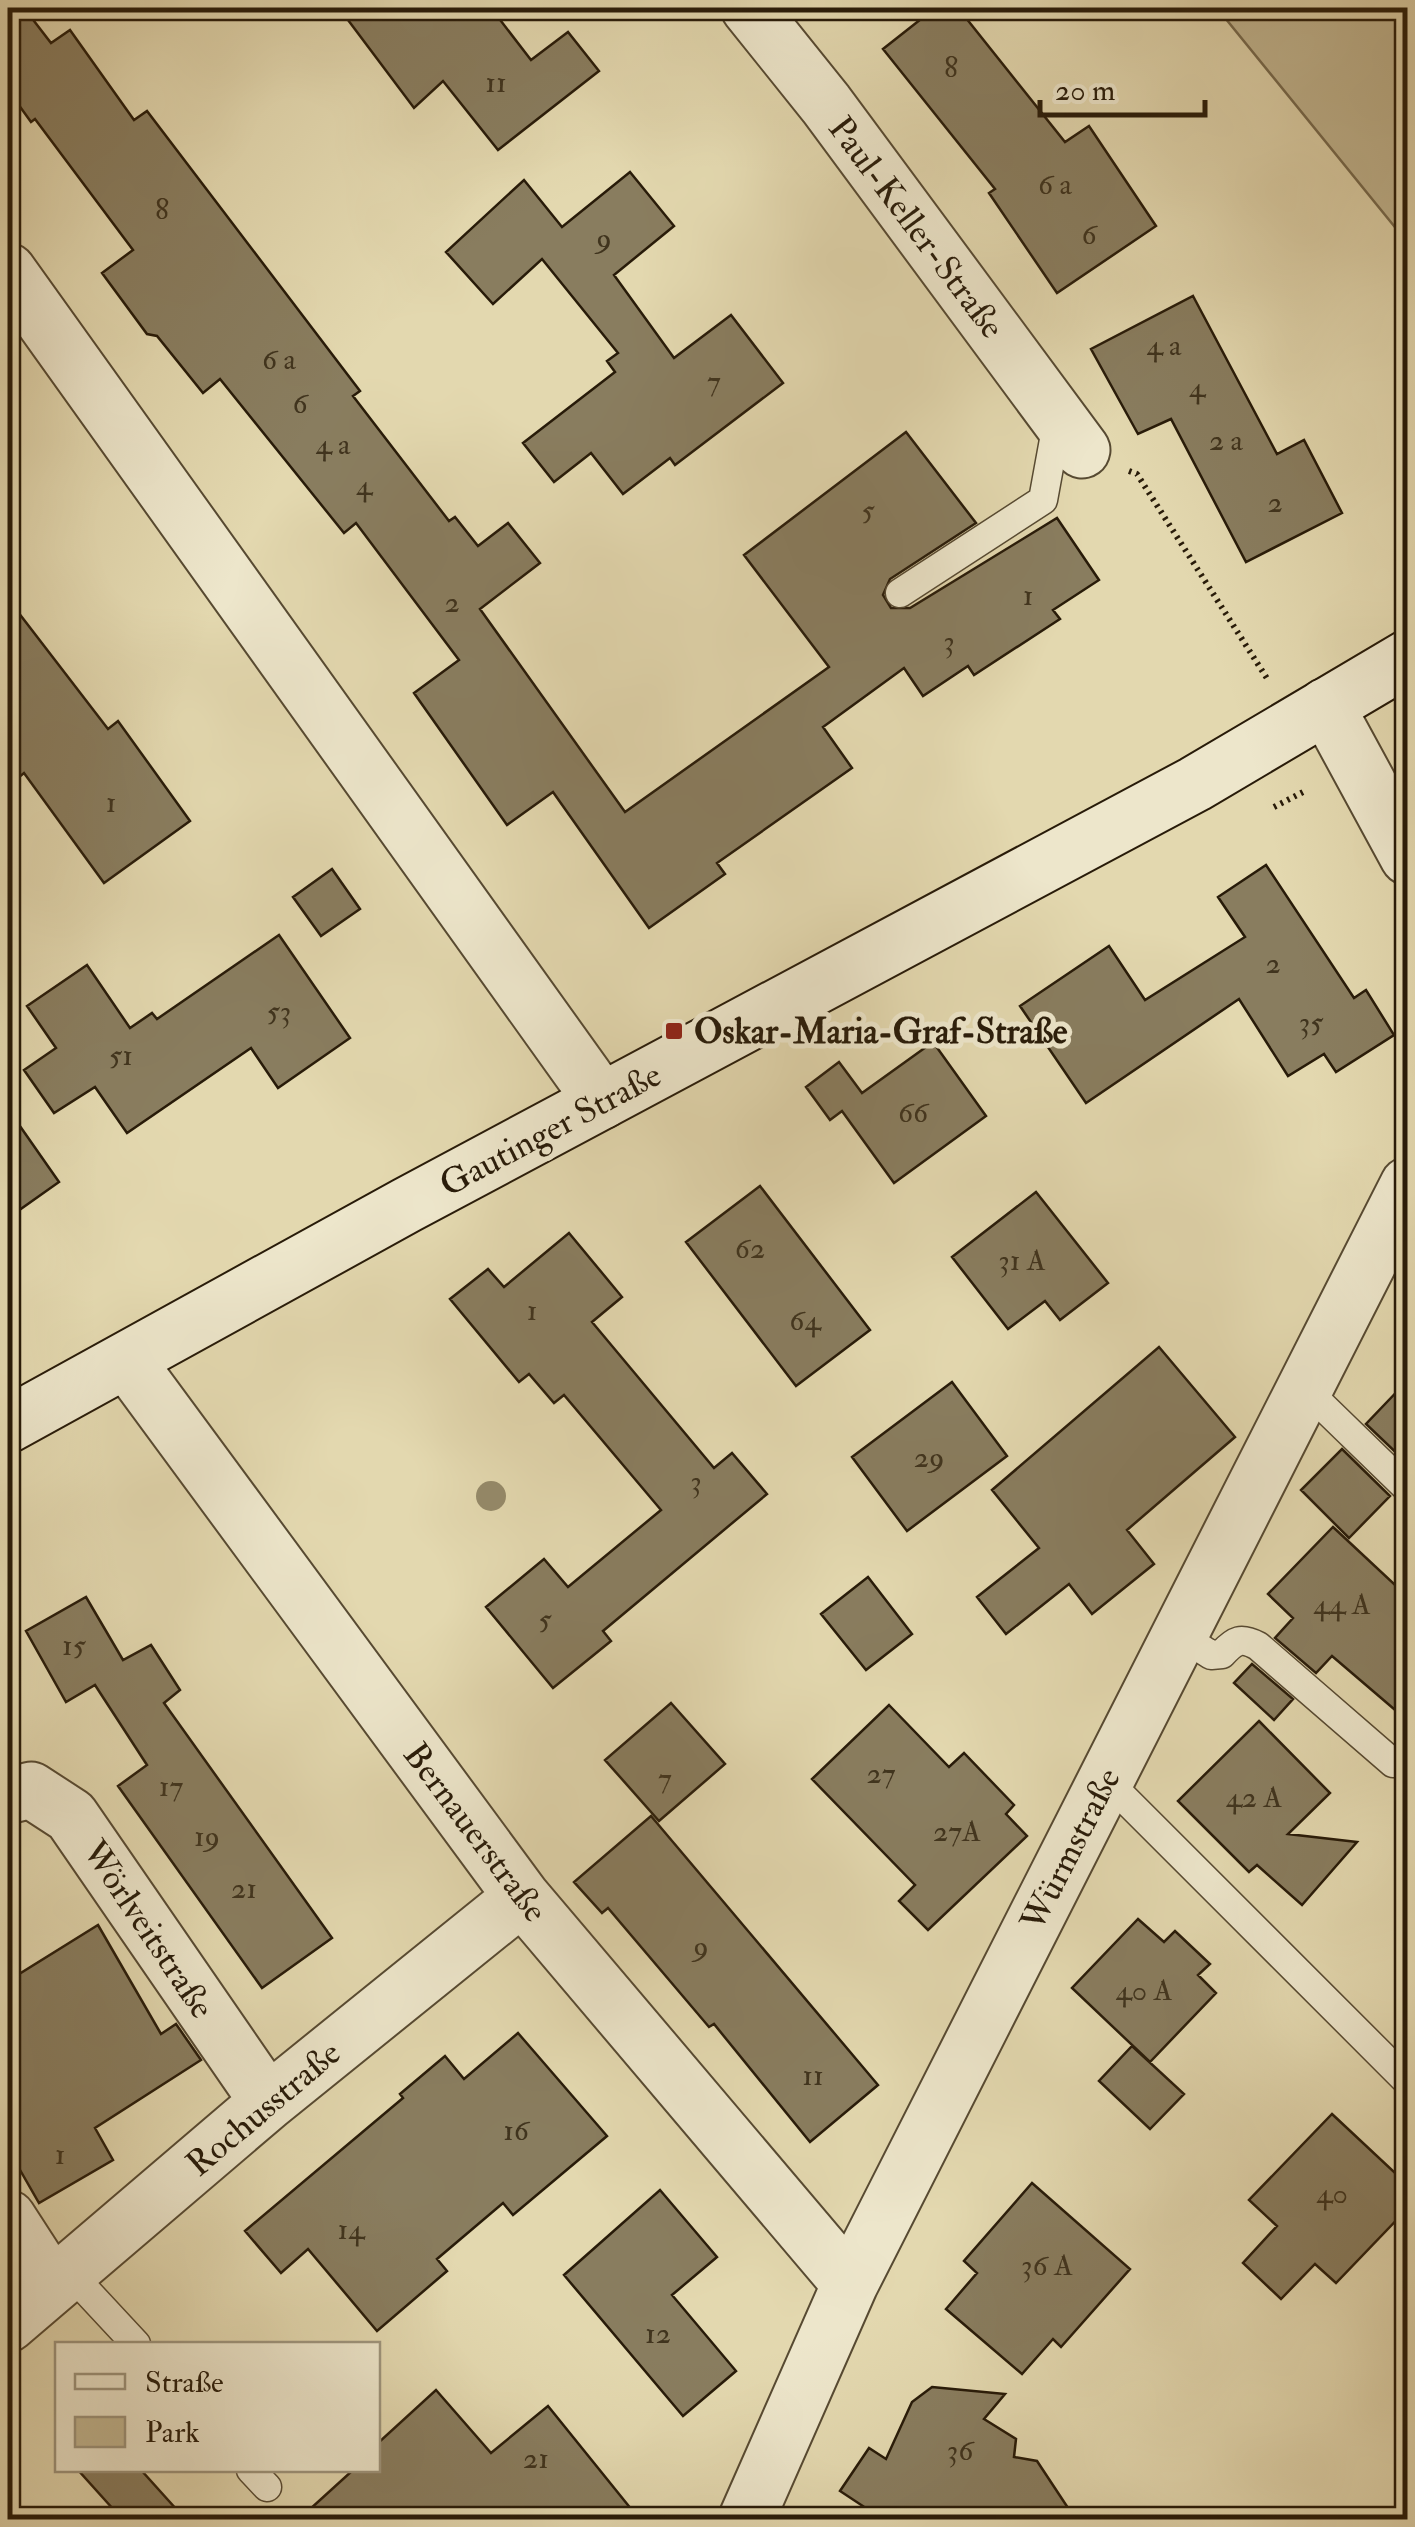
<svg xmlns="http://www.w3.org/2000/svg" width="1415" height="2527" font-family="'IM FELL Double Pica',serif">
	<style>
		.green { fill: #c3b893; stroke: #766a4e; stroke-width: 2.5 }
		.building { fill: #897d5f; stroke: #281b09; stroke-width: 2.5 }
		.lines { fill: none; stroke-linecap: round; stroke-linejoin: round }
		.service-casing { stroke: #574a32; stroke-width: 31 }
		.minor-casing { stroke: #574a32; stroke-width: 59 }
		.secondary-casing { stroke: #281b09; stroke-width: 59 }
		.path { stroke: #281b09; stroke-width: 6; stroke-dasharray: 2.5 5; stroke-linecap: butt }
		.service { stroke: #ede6cb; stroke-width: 28 }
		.minor { stroke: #ede6cb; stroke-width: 55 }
		.secondary { stroke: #ede6cb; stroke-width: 55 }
		.tree { fill: #958a6a }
		.poi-dot { fill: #8f2418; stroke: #ede6cb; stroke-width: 4 }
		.labels { text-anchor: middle; stroke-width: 10; stroke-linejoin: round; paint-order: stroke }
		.number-label { font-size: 30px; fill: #40341e }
		.street-label { font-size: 35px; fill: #281b09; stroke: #ede6cb }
		.poi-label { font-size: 35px; font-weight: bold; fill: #281b09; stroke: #ede6cb; text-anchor: start }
	</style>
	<rect width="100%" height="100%" fill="#e3d8af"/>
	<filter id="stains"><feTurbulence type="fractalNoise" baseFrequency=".002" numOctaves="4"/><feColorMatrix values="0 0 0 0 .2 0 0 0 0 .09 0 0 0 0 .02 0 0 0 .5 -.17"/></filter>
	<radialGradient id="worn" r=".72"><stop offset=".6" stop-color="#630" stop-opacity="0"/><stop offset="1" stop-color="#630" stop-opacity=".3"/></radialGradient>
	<path class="green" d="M1217 8H1407V242Z"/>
	<path class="building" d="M8 8H24L51 43 70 30 134 120 147 111 360 391 353 396 449 521 455 517 478 546 508 523 540 563 480 609 625 812 829 667 744 555 906 432 976 523 890 579 883 595 891 608H910L1057 518 1099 580 1053 610 1060 619 974 675 968 666 923 696 904 668 823 727 852 768 717 863 725 874 649 928 553 792 507 825 414 693 459 660 356 523 344 533 220 379 203 393 157 336 147 334 102 273 133 250 35 119 31 122 8 90Z
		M339 8H491L531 60 568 32 599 71 498 150 443 81 414 108Z
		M935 8H958L1065 142 1089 126 1156 226 1057 293 989 193 995 189 883 49Z
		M630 172 674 226 614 275 674 358 731 315 783 383 675 465 670 458 623 494 591 453 554 482 523 443 615 372 607 361 618 353 542 259 493 304 446 252 524 180 562 227Z
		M1193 296 1277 454 1304 440 1342 513 1246 562 1171 419 1138 434 1091 349Z
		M8 599 108 729 118 721 190 821 104 883 24 773 8 786Z
		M1266 865 1354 998 1366 990 1394 1035 1336 1072 1324 1054 1288 1076 1239 999 1086 1103 1020 1006 1109 946 1145 1000 1245 937 1218 897Z
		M332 869 360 909 321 936 293 897Z
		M279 935 350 1038 278 1088 251 1048 127 1133 95 1087 54 1113 24 1070 56 1048 27 1006 87 965 130 1028 152 1013 157 1019Z
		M933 1042 986 1116 894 1183 842 1111 830 1120 806 1087 839 1062 862 1093Z
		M8 1109 59 1182 8 1218Z
		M760 1186 870 1330 796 1386 686 1242Z
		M1036 1192 1108 1283 1060 1320 1045 1301 1008 1329 952 1257Z
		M569 1233 622 1297 592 1322 714 1468 732 1453 767 1494 603 1631 611 1641 553 1688 486 1607 544 1559 568 1587 661 1510 564 1395 554 1403 529 1374 519 1382 450 1299 488 1269 504 1287Z
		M1159 1347 1235 1437 1127 1530 1154 1564 1092 1614 1069 1584 1006 1634 977 1597 1039 1548 992 1490Z
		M1408 1380V1464L1366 1424Z
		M952 1382 1007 1456 907 1531 852 1457Z
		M1342 1449 1390 1496 1349 1538 1301 1490Z
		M1333 1527 1408 1597V1721L1332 1656 1316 1673 1275 1638 1293 1618 1268 1594Z
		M868 1577 912 1634 866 1670 821 1614Z
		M86 1597 123 1660 151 1645 180 1690 164 1703 332 1938 262 1988 118 1786 147 1765 95 1685 66 1702 26 1631Z
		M1252 1664 1293 1699 1274 1720 1234 1683Z
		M671 1703 725 1764 659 1821 605 1760Z
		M889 1705 949 1767 964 1753 1014 1805 1006 1814 1027 1836 928 1930 899 1901 915 1885 812 1779Z
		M1259 1721 1330 1793 1288 1834 1357 1842 1302 1905 1257 1865 1249 1872 1178 1801Z
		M651 1816 878 2085 810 2142 714 2024 709 2027 608 1908 602 1913 574 1882Z
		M1138 1919 1164 1942 1175 1931 1210 1964 1198 1975 1216 1993 1150 2062 1072 1988Z
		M98 1925 161 2034 176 2024 201 2060 95 2128 113 2160 39 2203 8 2149V1981Z
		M518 2033 607 2136 513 2215 503 2203 437 2259 447 2271 377 2331 308 2249 281 2273 245 2231 403 2098 400 2094 445 2056 464 2079Z
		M1132 2046 1184 2094 1150 2129 1099 2081Z
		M1332 2114 1408 2185V2208L1336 2283 1315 2264 1281 2299 1243 2263 1277 2226 1249 2200Z
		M1032 2183 1130 2269 1061 2347 1053 2339 1022 2374 946 2309 977 2273 964 2261Z
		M660 2190 717 2257 672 2295 736 2371 683 2416 564 2275Z
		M932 2387 1005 2394 984 2419 1016 2439 1014 2457 1037 2461 1076 2520H884L840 2491 869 2448 886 2459 912 2402Z
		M436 2390 491 2453 548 2406 640 2520H298L353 2470H378V2443Z
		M78 2470H141L186 2520H123Z"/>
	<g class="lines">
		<defs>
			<path id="service" d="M900 593 1043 500 1058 418
				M1302 1386 1408 1489
				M1178 1634 1211 1655 1222 1654C1235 1640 1241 1637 1258 1646L1393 1763
				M1105 1779 1404 2078
				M69 2272 136 2344
				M251 2470 267 2487"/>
			<path id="minor" d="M749 8 826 104 1082 450
				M8 271 602 1101
				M1326 706 1408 857
				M127 1361 522 1897 850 2284
				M8 1796 31 1790 71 1816 268 2102
				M8 2218 52 2286
				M8 2324 268 2102 522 1897
				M746 2520 850 2284 1408 1185"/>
			<path id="secondary" d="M8 1425 407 1205 1195 784 1408 658"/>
		</defs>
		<use href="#service" class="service-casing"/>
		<use href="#minor" class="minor-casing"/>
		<use href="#secondary" class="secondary-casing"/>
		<path class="path" d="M1129 471 1137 474 1268 680
			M1274 807 1307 790"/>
		<use href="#service" class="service"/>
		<use href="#minor" class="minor"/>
		<use href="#secondary" class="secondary"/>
	</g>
	<circle class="tree" cx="491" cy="1496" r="15"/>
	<rect class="poi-dot" x="664" y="1021" width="20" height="20" rx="5"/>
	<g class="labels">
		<g class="number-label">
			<text x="951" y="77">8</text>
			<text x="496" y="92">11</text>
			<text x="1055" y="194">6 a</text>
			<text x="162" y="219">8</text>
			<text x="1089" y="244">6</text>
			<text x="604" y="248">9</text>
			<text x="1164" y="355">4 a</text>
			<text x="279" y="369">6 a</text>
			<text x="714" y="391">7</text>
			<text x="1197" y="397">4</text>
			<text x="300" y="413">6</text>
			<text x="1226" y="450">2 a</text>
			<text x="333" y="454">4 a</text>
			<text x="364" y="495">4</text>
			<text x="1275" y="512">2</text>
			<text x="868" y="520">5</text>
			<text x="1028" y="605">1</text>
			<text x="452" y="612">2</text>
			<text x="949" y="651">3</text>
			<text x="111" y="812">1</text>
			<text x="1273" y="973">2</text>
			<text x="279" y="1021">53</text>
			<text x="1311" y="1032">35</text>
			<text x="121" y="1065">51</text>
			<text x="913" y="1122">66</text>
			<text x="750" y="1258">62</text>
			<text x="1022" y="1270">31 A</text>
			<text x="532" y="1320">1</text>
			<text x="805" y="1330">64</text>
			<text x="929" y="1467">29</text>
			<text x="696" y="1491">3</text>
			<text x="1342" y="1614">44 A</text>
			<text x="545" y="1629">5</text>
			<text x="74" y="1655">15</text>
			<text x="881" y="1783">27</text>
			<text x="665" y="1788">7</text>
			<text x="171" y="1796">17</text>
			<text x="1254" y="1807">42 A</text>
			<text x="957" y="1841">27A</text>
			<text x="207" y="1846">19</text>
			<text x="244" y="1898">21</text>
			<text x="701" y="1956">9</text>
			<text x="1144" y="2000">40 A</text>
			<text x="813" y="2085">11</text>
			<text x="516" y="2140">16</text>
			<text x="60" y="2164">1</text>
			<text x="1332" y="2203">40</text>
			<text x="351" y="2239">14</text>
			<text x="1047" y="2275">36 A</text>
			<text x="658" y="2343">12</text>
			<text x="960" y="2460">36</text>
			<text x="536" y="2468">21</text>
		</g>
		<g class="street-label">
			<text transform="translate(917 227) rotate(53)" y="12">Paul-Keller-Straße</text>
			<text transform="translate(550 1129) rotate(-28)" y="12">Gautinger Straße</text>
			<text transform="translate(476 1832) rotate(53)" y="12">Bernauerstraße</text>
			<text transform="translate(1070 1849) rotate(-63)" y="12">Würmstraße</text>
			<text transform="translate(149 1929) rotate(56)" y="12">Wörlveitstraße</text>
			<text transform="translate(263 2108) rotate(-40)" y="12">Rochusstraße</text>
		</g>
		<g class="poi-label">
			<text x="694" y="1043">Oskar-Maria-Graf-Straße</text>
		</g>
	</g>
	<rect width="1415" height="2527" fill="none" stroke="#e3d8af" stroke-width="40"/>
	<rect x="10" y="10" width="1395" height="2507" fill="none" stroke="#281b09" stroke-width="5"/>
	<rect x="20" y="20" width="1375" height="2487" fill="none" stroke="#281b09" stroke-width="2.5"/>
	<rect x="55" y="2342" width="325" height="130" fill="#ede6cb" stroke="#9e957d" stroke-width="2.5"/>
	<rect x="75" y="2374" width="50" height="15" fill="#ede6cb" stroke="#9e957d" stroke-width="2.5"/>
	<text x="145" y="2392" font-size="30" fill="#281b09">Straße</text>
	<rect x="75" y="2417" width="50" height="30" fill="#c3b893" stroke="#9e957d" stroke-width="2.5"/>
	<text x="145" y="2442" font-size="30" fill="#281b09">Park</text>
	<path d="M1040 100v15h165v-15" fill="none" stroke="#281b09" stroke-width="5"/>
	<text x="1055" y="100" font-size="30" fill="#281b09" stroke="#ede6cb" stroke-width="8" paint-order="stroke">20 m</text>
	<rect width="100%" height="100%" filter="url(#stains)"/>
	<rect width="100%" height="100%" fill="url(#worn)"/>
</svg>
